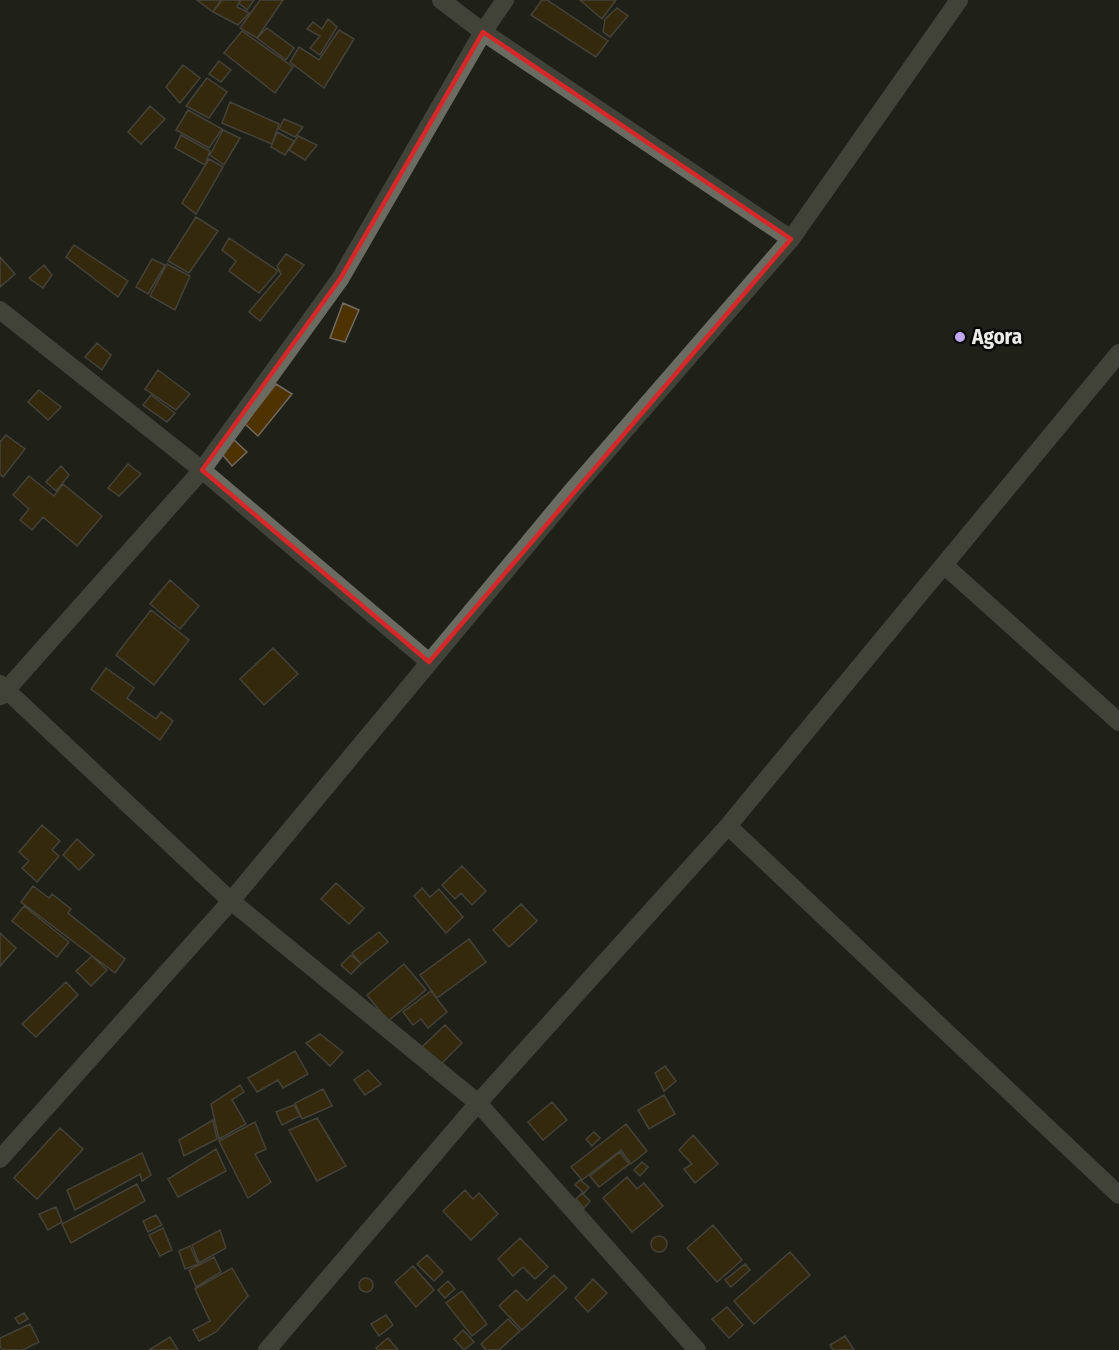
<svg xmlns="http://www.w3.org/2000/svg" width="1119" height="1350" font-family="'Fira Sans Condensed',sans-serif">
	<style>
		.building { fill: #4e3200; stroke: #716a62; stroke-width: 1.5 }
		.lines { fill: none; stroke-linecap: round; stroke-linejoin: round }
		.street { stroke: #6a6b61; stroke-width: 18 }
		.marked { fill: none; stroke: #d62828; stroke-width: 4.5; stroke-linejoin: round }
		.poi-dot { fill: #c0a8f3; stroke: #090906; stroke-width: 2 }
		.labels { text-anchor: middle; stroke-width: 5; stroke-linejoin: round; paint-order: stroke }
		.poi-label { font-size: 21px; font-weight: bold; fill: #edede7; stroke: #090906; text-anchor: start }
	</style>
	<rect width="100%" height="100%" fill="#1f2017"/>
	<path class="building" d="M197 0H221L213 12Z
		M222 0H240L237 7 249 13 238 25 213 12Z
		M241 0H254L247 10 239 3Z
		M260 0H283L257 38 240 28Z
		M542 0H547L608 41 596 57 531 15Z
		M580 0H616L602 19Z
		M617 8 628 16 610 37 603 32 605 19Z
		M328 19 337 27 320 55 310 48 320 36 307 29 313 22 322 29Z
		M267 28 294 48 286 60 257 38Z
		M339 30 354 39 324 88 290 62 299 47 319 60Z
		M242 31 293 67 275 93 224 53Z
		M219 61 231 70 221 82 209 74Z
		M183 65 200 78 180 103 166 87Z
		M207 78 227 92 209 118 186 106Z
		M230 102 279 124 272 144 222 123Z
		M150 106 165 119 141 144 128 132Z
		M188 110 222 129 209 148 176 130Z
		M284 119 303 127 295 137 279 129Z
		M223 130 240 138 224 165 210 155Z
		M277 132 294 141 285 155 271 147Z
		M181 135 210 151 205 165 175 148Z
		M298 136 317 145 305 160 289 150Z
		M209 159 223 167 196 214 182 203Z
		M196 217 218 231 189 273 168 261Z
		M229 238 278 271 259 293 229 271 236 261 222 250Z
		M74 245 128 281 118 297 66 257Z
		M286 254 304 265 260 321 249 312 281 274 277 266Z
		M0 257 15 274 0 287Z
		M152 259 165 265 148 294 136 287Z
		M167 264 190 276 175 310 150 296Z
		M44 265 52 275 43 288 29 278Z
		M343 303 359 310 345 342 330 338Z
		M97 343 111 355 102 370 85 357Z
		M158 370 190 394 176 410 145 389Z
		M276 384 292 394 258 436 245 424Z
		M39 390 61 407 48 420 28 402Z
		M151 395 175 413 167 422 143 405Z
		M6 435 25 449 3 477 0 474V442Z
		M233 439 247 452 232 466 221 453Z
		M128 464 141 474 119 496 108 488Z
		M61 466 69 475 56 491 46 482Z
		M29 476 54 496 63 484 102 516 77 546 43 517 32 530 20 520 29 509 13 495Z
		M170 580 199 606 180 629 150 604Z
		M151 610 189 640 154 685 116 655Z
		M273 648 298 674 264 705 240 679Z
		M106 668 134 688 127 698 156 719 161 712 173 721 160 740 91 689Z
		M42 825 60 841 52 850 59 856 37 882 22 868 29 861 19 852Z
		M77 839 94 855 79 870 63 855Z
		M462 866 486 891 472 905 461 893 455 899 442 885Z
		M336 883 364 908 349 924 321 899Z
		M33 886 49 898 52 894 71 909 68 913 125 959 115 973 21 902Z
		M422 888 430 897 439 889 463 917 446 933 414 896Z
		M521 904 537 921 509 947 493 930Z
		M24 906 69 942 57 957 12 921Z
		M379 932 388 942 361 964 352 953Z
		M0 933 16 948 0 966Z
		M469 939 486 962 437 998 420 975Z
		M351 955 361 964 351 974 341 965Z
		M92 956 107 970 91 986 76 971Z
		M404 964 426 990 388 1021 367 995Z
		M66 982 78 995 36 1037 22 1024Z
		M431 991 447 1012 428 1028 421 1019 413 1025 403 1012Z
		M445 1025 462 1043 430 1075 419 1050Z
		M320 1034 343 1052 330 1066 306 1043Z
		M295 1051 308 1074 283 1088 278 1080 257 1092 248 1078Z
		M665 1066 676 1081 664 1091 655 1073Z
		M368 1070 381 1084 365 1095 354 1080Z
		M240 1085 244 1092 232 1100 246 1124 219 1139 211 1104Z
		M323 1089 332 1106 302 1119 295 1103Z
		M664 1095 675 1114 649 1129 638 1110Z
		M552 1102 567 1120 543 1140 528 1122Z
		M294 1105 300 1116 282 1125 276 1112Z
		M317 1118 346 1166 317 1181 289 1130Z
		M213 1120 217 1139 184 1156 179 1140Z
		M255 1122 266 1149 255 1154 271 1182 248 1198 219 1141Z
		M626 1124 647 1151 631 1164 621 1150 582 1180 571 1167Z
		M60 1128 83 1149 37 1199 14 1178Z
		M594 1132 600 1138 592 1146 586 1139Z
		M693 1135 718 1164 695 1183 684 1169 692 1164 679 1150Z
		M216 1149 226 1171 178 1197 168 1179Z
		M620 1152 629 1164 599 1187 590 1176Z
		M142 1153 151 1175 142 1181 140 1174 75 1210 67 1190Z
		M642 1162 648 1167 640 1176 634 1170Z
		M627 1177 637 1189 644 1183 663 1206 632 1232 603 1198Z
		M580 1180 589 1187 584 1193 575 1185Z
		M137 1184 145 1201 71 1243 62 1224Z
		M465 1190 473 1199 479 1193 498 1214 471 1240 443 1211Z
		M582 1193 590 1201 584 1208 576 1199Z
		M56 1207 62 1222 48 1230 39 1214Z
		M156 1215 162 1225 148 1232 143 1221Z
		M713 1225 742 1260 717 1282 687 1248Z
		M163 1228 172 1250 160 1256 149 1235Z
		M220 1230 226 1248 199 1263 192 1245Z
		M651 1244a8 8 0 1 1 16 0a8 8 0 1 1-16 0Z
		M520 1238 548 1267 535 1279 523 1267 513 1276 498 1259Z
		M190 1246 198 1264 185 1269 179 1251Z
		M790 1252 810 1275 754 1324 734 1301Z
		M427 1255 443 1272 434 1281 417 1264Z
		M214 1257 221 1272 196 1287 189 1270Z
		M745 1264 750 1270 731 1287 725 1280Z
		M413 1266 434 1290 416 1307 395 1282Z
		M232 1268 248 1296 216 1332 199 1341 193 1330 210 1321 195 1289Z
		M554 1275 567 1288 522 1330 499 1306 516 1290 527 1301Z
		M359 1285a7 7 0 1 1 14 0a7 7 0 1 1-14 0Z
		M593 1279 607 1293 588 1312 575 1298Z
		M448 1281 455 1289 445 1298 438 1290Z
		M462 1291 487 1324 472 1336 446 1303Z
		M727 1307 743 1325 729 1338 712 1319Z
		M24 1313 28 1319 19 1324 15 1318Z
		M386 1315 393 1325 379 1336 371 1324Z
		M508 1319 520 1331 499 1350H486L481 1344Z
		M30 1324 39 1342 23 1350H3L0 1347V1338Z
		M463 1330 474 1342 464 1350 454 1339Z
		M845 1336 854 1350H833L830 1345Z
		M170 1337 178 1350H149Z
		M388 1338 398 1350H378L376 1348Z"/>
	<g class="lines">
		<path class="street" d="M441 0 483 32 791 239
			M0 310 202 470 429 662
			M944 565 1119 722
			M0 684 231 901 478 1103 697 1350
			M1 696 202 470 340 279 483 32 505 0
			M728 826 1119 1195
			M0 1159 231 901 572 491 791 239 959 0
			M267 1350 478 1103 728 826 1119 353"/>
	</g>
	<path d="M0 0H1119V1350H0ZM483 32 791 239 429 662 202 470 340 279Z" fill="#1f2017" fill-opacity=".55" fill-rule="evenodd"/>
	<path class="marked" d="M483 32 791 239 429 662 202 470 340 279Z"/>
	<circle class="poi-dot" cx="960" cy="337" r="6"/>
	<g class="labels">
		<g class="poi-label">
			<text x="972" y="344">Agora</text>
		</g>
	</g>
</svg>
